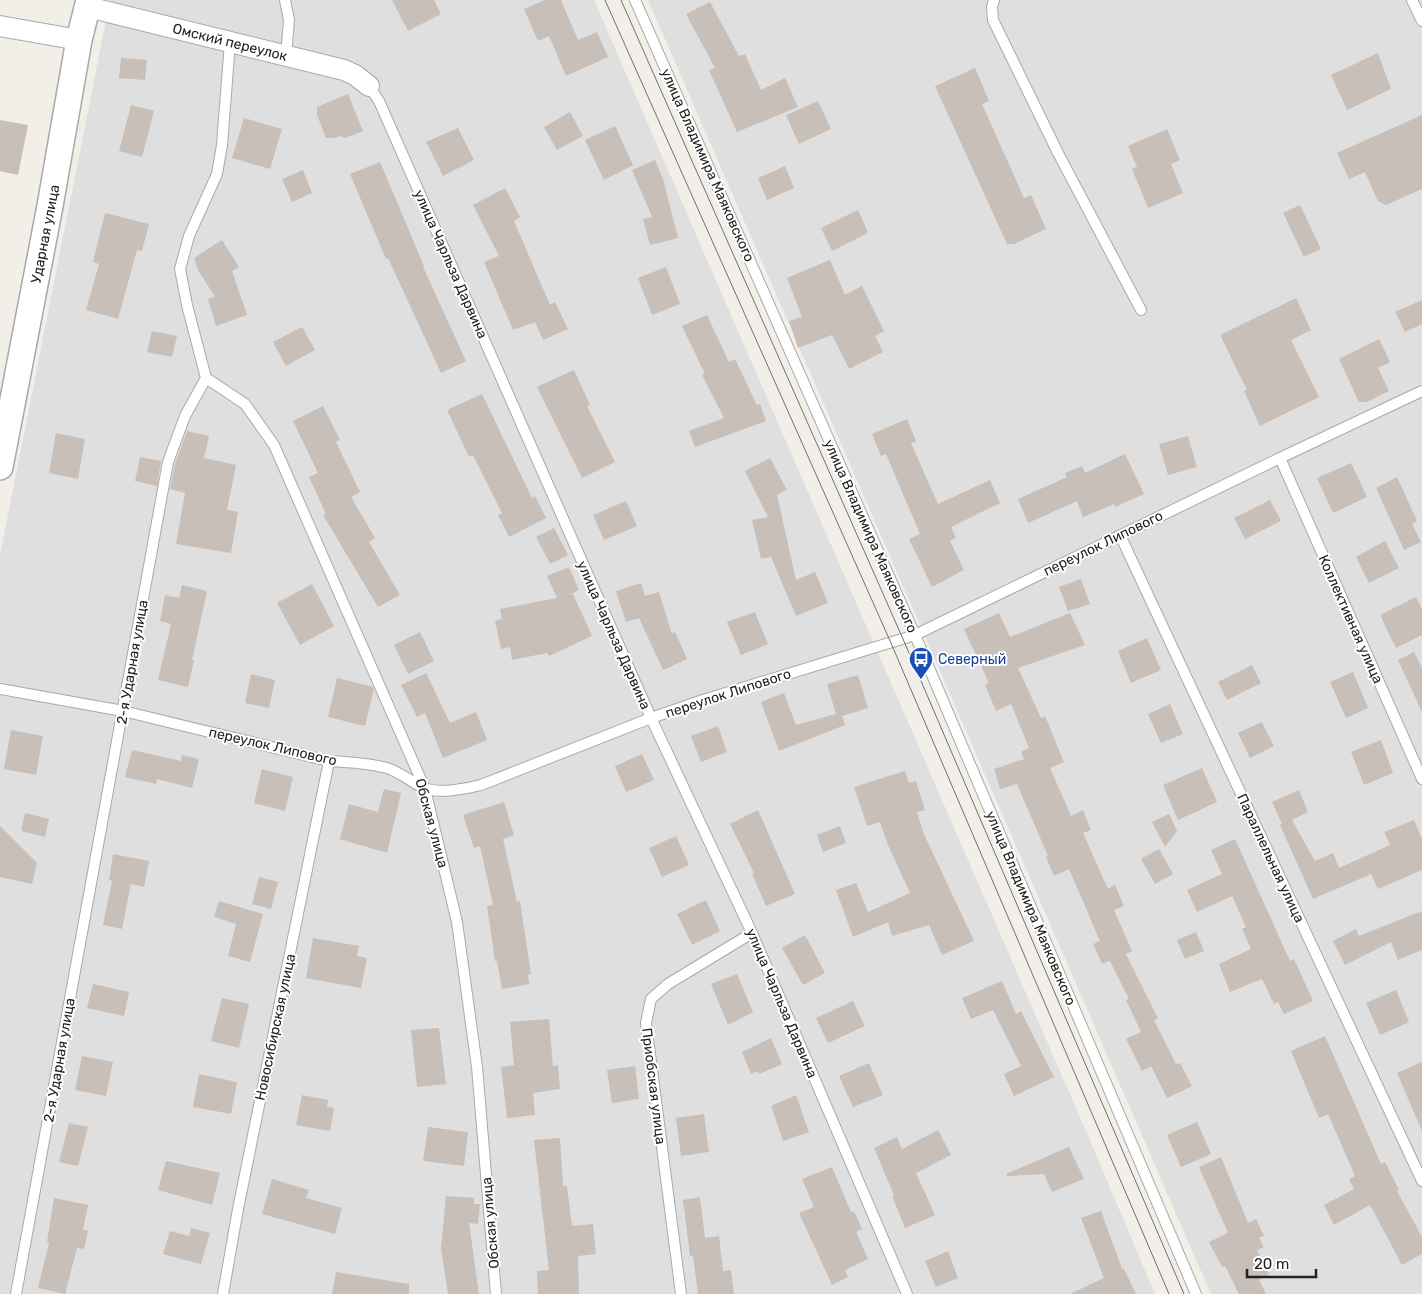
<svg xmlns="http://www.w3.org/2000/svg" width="1422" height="1294" font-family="Rubik,sans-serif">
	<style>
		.residential { fill: #e0dfdf }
		.building { fill: #c7bfb8 }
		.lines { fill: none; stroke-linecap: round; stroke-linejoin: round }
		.service-casing { stroke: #a9a9a9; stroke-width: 12 }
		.minor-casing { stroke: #a9a9a9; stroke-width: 22 }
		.tertiary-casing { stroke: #a9a9a9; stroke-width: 28 }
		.service { stroke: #fff; stroke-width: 10 }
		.minor { stroke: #fff; stroke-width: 20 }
		.tertiary { stroke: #fff; stroke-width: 25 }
		.tram { stroke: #707070; stroke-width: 1 }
		.labels { text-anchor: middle; stroke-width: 4; stroke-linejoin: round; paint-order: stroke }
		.street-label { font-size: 14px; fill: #222; stroke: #fff }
		.transit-label { font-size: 14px; fill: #164399; stroke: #fff; text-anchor: start }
	</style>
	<rect width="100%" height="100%" fill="#f2efe9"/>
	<path class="residential" d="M110 0H594L1089 1138 1155 1294H0V555Z
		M648 0H1422V1294H1211Z"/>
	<path class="building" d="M392 0H434L441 14 408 31Z
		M545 0H561L578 40 597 32 608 57 566 76 549 36 538 41 524 9Z
		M710 2 739 56 745 54 761 90 785 78 798 107 737 132 709 70 715 68 686 14Z
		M1378 53 1391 89 1347 110 1331 75Z
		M121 58 147 60 145 80 119 78Z
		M975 68 989 101 982 104 1024 198 1031 195 1046 229 1014 244H1007L935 86Z
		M348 94 363 131 345 138 340 136 334 138H326L317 115V107Z
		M818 101 831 129 799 144 786 115Z
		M131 105 154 111 142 157 119 151Z
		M570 112 583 136 557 150 544 127Z
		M1422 115V189L1386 205 1378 201 1365 172 1349 179 1337 153Z
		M244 118 282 129 270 169 232 158Z
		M0 120 28 125 18 175 0 171Z
		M615 126 633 165 604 180 585 140Z
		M458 128 474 160 443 176 426 142Z
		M1167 129 1180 160 1171 164 1183 193 1148 208 1132 169 1137 167 1128 146Z
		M655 160 663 179 678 238 650 245 643 219 652 217 632 170Z
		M380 162 424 266 423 267 466 361 441 373 388 258 386 259 350 174Z
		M785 166 794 188 767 200 758 178Z
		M303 170 312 193 292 202 282 179Z
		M505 188 520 217 514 221 550 305 555 302 568 329 543 340 535 322 513 330 484 262 499 256 473 205Z
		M1300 205 1321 249 1304 257 1283 213Z
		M858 210 868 233 832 251 821 228Z
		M105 213 149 224 142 251 137 250 118 319 86 310 99 264 93 262Z
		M222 240 239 267 232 271 247 315 216 326 208 299 215 297 198 270 194 258Z
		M830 260 845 295 862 286 884 331 875 336 883 352 849 369 832 335 798 348 789 321 802 317 787 278Z
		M666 267 680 304 652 315 638 278Z
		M1296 298 1311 330 1291 340 1319 397 1260 426 1244 391 1247 390 1220 335Z
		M1422 300V324L1405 332 1395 312Z
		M707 315 729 362 735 359 757 405 760 404 766 421 695 447 689 431 724 418 702 375 705 374 682 326Z
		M302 327 315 350 286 366 273 342Z
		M152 331 177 336 172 357 147 352Z
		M1379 339 1390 362 1378 368 1389 391 1367 402H1359L1339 359Z
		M574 370 590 405 587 406 615 462 582 478 537 387Z
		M482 394 532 498 535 496 546 518 509 537 498 515 502 513 473 455 469 457 447 410Z
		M323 406 340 440 336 442 360 492 351 497 375 538 369 542 400 595 378 607 323 515 326 514 309 477 318 473 293 421Z
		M907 419 916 441 911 443 938 504 990 480 1000 503 951 527 956 538 950 541 964 570 932 587 909 539 920 534 886 454 881 456 872 434Z
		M187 431 209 436 204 458 236 465 227 510 238 512 231 553 176 544 185 493 170 489 175 464Z
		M56 433 85 439 78 479 49 473Z
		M1188 436 1197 467 1168 475 1159 444Z
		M1125 454 1144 494 1115 507 1114 504 1083 517 1077 501 1028 523 1018 499 1067 477 1065 473 1082 466 1085 473Z
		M140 457 161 461 157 486 135 481Z
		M770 458 787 490 777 495 796 580 815 572 828 603 796 616 771 557 761 559 752 520 768 517 745 471Z
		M1351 463 1367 497 1333 513 1317 478Z
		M1397 477 1417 521 1412 524 1421 542 1404 550 1376 488Z
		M1270 500 1281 521 1245 539 1234 518Z
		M626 501 637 526 604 540 593 515Z
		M554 528 568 555 550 564 536 537Z
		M1385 541 1399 568 1369 583 1356 557Z
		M569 567 579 590 569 595 573 594 592 636 549 656 547 653 512 660 510 647 501 649 495 621 502 619 500 609 557 598 547 576Z
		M1081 579 1090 604 1068 611 1059 587Z
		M641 583 645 596 659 592 672 634 675 632 687 659 663 670 639 618 626 622 616 591Z
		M312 584 334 626 300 645 277 603Z
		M182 585 207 591 192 660H194L188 687 158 680 171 624 160 621 165 595 179 598Z
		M1416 597 1422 609V635L1396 648 1380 615Z
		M755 612 768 644 741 655 727 622Z
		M999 613 1010 637 1070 613 1085 645 1018 668 1041 718 1045 716 1064 762 1050 768 1071 816 1083 810 1091 830 1083 833 1108 889 1115 885 1124 906 1114 910 1132 951 1126 954 1158 1018 1154 1020 1176 1064 1180 1063 1192 1086 1167 1098 1151 1066 1142 1071 1126 1039 1141 1032 1126 1000 1129 999 1110 961 1102 964 1093 944 1100 941 1069 869 1054 876 1046 857 1048 856 1017 784 1000 789 994 769 1024 759 1021 752 1029 748 1011 704 996 711 985 685 989 683 964 629Z
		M420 632 434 661 408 674 394 645Z
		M1147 638 1161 670 1131 683 1118 651Z
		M1414 652 1422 668V712L1398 660Z
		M1252 665 1261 683 1227 700 1218 682Z
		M1353 672 1368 708 1346 718 1330 682Z
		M426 673 450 723 476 712 487 740 443 758 425 713 417 717 401 685Z
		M251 674 275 680 269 708 245 703Z
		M858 675 868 708 842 716 845 725 779 751 761 702 784 693 796 725 836 714 827 684Z
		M337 678 373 687 374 689 365 726 328 717Z
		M1170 704 1183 734 1161 743 1148 714Z
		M1262 722 1274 746 1250 758 1238 733Z
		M718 726 727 752 701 762 691 736Z
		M11 730 43 736 36 775 4 769Z
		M1381 740 1393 773 1364 785 1351 752Z
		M132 750 181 761 182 755 199 759 192 788 157 779 156 784 125 777Z
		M642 754 654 780 626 792 615 766Z
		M1202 768 1217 802 1178 820 1163 785Z
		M262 769 293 777 285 811 254 803Z
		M905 771 909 783 916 781 925 810 917 812 923 832 974 941 942 955 929 925 892 936 888 922 853 937 836 890 856 883 868 912 910 893 888 845 880 822 867 826 854 787Z
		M384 789 401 793 387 853 340 839 349 804 378 812Z
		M1299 790 1308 812 1292 820 1315 861 1333 853 1339 868 1390 845 1384 832 1414 820 1422 839V870L1378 889 1371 874 1313 899 1280 825 1282 824 1272 802Z
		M504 802 514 835 503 839 517 902 520 901 531 974 528 975 529 984 502 989 497 961H495L487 906 493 905 480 846 474 848 463 815Z
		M758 810 795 894 766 906 752 874 754 873 730 824Z
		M25 813 49 819 45 837 21 831Z
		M1169 814 1177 831 1165 847 1152 822Z
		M0 826 37 863 32 884 0 877Z
		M840 826 846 843 823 852 817 835Z
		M676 836 689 865 662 877 649 848Z
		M1235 839 1290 961 1294 959 1313 1001 1284 1014 1278 1002 1274 1004 1262 979 1230 992 1219 964 1251 949 1242 929 1246 927 1232 896 1197 912 1187 890 1222 874 1211 850Z
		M1159 849 1173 874 1155 884 1141 859Z
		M113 854 149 861 144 887 131 884 122 929 103 925 112 881 109 880Z
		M259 877 278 882 271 909 252 904Z
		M706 900 720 931 692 945 677 914Z
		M219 901 263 914 250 962 228 956 236 924 214 917Z
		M1422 911V950L1398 960 1391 942 1345 965 1333 941 1356 929 1359 936Z
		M1196 932 1204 951 1185 959 1177 940Z
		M805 935 825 973 803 985 782 948Z
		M313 938 359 946 357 956 367 958 361 988 306 978Z
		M737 974 753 1012 728 1025 711 984Z
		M1002 981 1016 1014 1021 1011 1054 1077 1014 1096 1004 1074 1021 1066 993 1010 971 1019 962 998Z
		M93 984 129 992 124 1016 87 1008Z
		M1396 990 1409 1022 1380 1035 1366 1003Z
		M222 998 249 1004 239 1048 211 1041Z
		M853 1001 865 1026 828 1043 816 1018Z
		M549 1019 553 1066 558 1065 560 1089 533 1093 535 1115 507 1118 501 1067 514 1065 510 1022Z
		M439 1028 446 1084 417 1087 411 1030Z
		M1325 1036 1381 1164 1385 1162 1399 1190 1397 1191 1422 1237V1254L1402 1265 1370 1205 1334 1225 1324 1205 1354 1189 1349 1179 1355 1176 1328 1114 1319 1118 1291 1051Z
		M771 1038 782 1064 759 1074 758 1071 751 1074 742 1052Z
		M82 1056 113 1062 106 1096 75 1090Z
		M1422 1062V1131L1397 1073Z
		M869 1063 883 1095 853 1107 839 1076Z
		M635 1066 639 1099 612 1103 607 1070Z
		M199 1074 237 1082 231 1114 193 1107Z
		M302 1095 328 1100 327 1107 334 1108 330 1131 296 1125Z
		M796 1095 809 1132 783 1141 771 1106Z
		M704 1114 709 1152 681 1156 676 1118Z
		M1197 1122 1211 1154 1181 1167 1167 1135Z
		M69 1123 88 1127 78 1166 59 1162Z
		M428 1127 468 1132 464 1166 423 1161Z
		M938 1130 951 1155 916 1173 935 1215 905 1228 892 1196 894 1195 874 1148 897 1137 902 1149Z
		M560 1138 563 1186H567L572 1226 593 1224 596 1254 578 1256 579 1294H538L537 1271 549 1270 534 1140Z
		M1069 1147 1084 1179 1052 1192 1044 1174 1007 1176 1006 1174Z
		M1221 1157 1248 1223 1256 1219 1264 1236 1259 1238 1264 1247 1257 1250 1269 1274 1259 1280 1266 1294H1239L1225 1266 1222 1267 1209 1242 1228 1233 1199 1167Z
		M166 1161 220 1173 212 1205 158 1190Z
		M832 1167 851 1212 854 1211 862 1229 856 1232 868 1259 845 1270 848 1277 832 1285 799 1213 814 1207 802 1179Z
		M272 1179 309 1190 306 1198 342 1208 335 1234 262 1214Z
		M446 1196 474 1198V1204H480L478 1224 469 1223 479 1294H448L441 1248Z
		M700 1197 705 1238 719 1236 723 1271 731 1270 734 1294H698L693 1256H690L683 1200Z
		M54 1198 88 1205 83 1230 88 1231 84 1249 77 1248 65 1294 38 1288 49 1243 47 1242Z
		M1101 1211 1122 1269H1124L1136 1294H1070L1104 1278 1081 1218Z
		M191 1228 210 1233 201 1264 163 1254 170 1231 189 1236Z
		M948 1251 958 1278 936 1287 925 1261Z
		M336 1272 409 1284V1294H332Z"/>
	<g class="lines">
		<defs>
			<path id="service" d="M285 0 289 20 286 56
				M635 0 915 635 1196 1294
				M994 0 992 7 993 20 1058 153 1141 310
				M1412 0 1422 21
				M369 86 379 101 651 718 752 933 907 1294
				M206 378 245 404 274 445 425 789 457 922 477 1067 496 1294
				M1280 458 1422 779
				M1120 535 1422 1181
				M0 689 123 711 329 761C349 762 368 763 387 768 400 772 411 782 424 788 439 794 466 789 481 785L651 718 703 700 915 635 1280 458 1422 391
				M16 1294 168 462 185 416 206 378 187 305 180 269 189 236 217 174 222 145 230 42
				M223 1294 238 1209 329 761
				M681 1294 646 1023 651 999 668 984 752 933"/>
			<path id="minor" d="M88 7 344 70 355 75 369 86
				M0 26 79 40"/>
			<path id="tertiary" d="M0 467 50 206 79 40 89 0"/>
		</defs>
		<use href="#service" class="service-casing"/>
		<use href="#minor" class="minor-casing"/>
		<use href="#tertiary" class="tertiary-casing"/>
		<use href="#service" class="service"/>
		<use href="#minor" class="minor"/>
		<use href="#tertiary" class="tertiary"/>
		<path class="tram" d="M605 0 891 643 1169 1294
			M621 0 903 639 1184 1294"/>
	</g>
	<defs>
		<symbol id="bus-pin" viewBox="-11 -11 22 30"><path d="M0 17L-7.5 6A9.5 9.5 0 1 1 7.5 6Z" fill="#1a4fb4" stroke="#fff"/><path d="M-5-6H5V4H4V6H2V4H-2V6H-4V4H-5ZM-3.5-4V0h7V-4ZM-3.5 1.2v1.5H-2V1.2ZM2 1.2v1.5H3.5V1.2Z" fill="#fff"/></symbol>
	</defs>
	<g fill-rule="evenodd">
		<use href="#bus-pin" x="907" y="645" width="28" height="38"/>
	</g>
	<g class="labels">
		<g class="street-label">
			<text transform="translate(230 42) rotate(14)" y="5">Омский переулок</text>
			<text transform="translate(708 165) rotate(66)" y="5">улица Владимира Маяковского</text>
			<text transform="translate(45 234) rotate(-79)" y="5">Ударная улица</text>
			<text transform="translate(451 264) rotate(66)" y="5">улица Чарльза Дарвина</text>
			<text transform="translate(871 536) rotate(66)" y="5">улица Владимира Маяковского</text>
			<text transform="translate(1103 543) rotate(-26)" y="5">переулок Липового</text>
			<text transform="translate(1351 619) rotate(66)" y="5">Коллективная улица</text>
			<text transform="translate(614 635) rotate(66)" y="5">улица Чарльза Дарвина</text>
			<text transform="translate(132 662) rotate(-80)" y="5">2-я Ударная улица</text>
			<text transform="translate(728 693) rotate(-18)" y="5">переулок Липового</text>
			<text transform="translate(273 746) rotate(13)" y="5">переулок Липового</text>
			<text transform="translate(432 823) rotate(75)" y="5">Обская улица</text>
			<text transform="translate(1271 858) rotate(65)" y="5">Параллельная улица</text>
			<text transform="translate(1031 908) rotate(67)" y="5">улица Владимира Маяковского</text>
			<text transform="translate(782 1003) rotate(67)" y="5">улица Чарльза Дарвина</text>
			<text transform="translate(275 1027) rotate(-78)" y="5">Новосибирская улица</text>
			<text transform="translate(59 1060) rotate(-80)" y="5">2-я Ударная улица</text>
			<text transform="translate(654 1086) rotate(83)" y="5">Приобская улица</text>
			<text transform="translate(490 1223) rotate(-95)" y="5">Обская улица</text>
		</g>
		<g class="transit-label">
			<text x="938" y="664">Северный</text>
		</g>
	</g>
	<path d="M1247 1269v8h69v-8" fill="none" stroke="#222222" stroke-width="2.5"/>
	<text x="1254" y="1269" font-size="15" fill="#222222" stroke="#ffffff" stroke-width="4" paint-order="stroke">20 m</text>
</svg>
